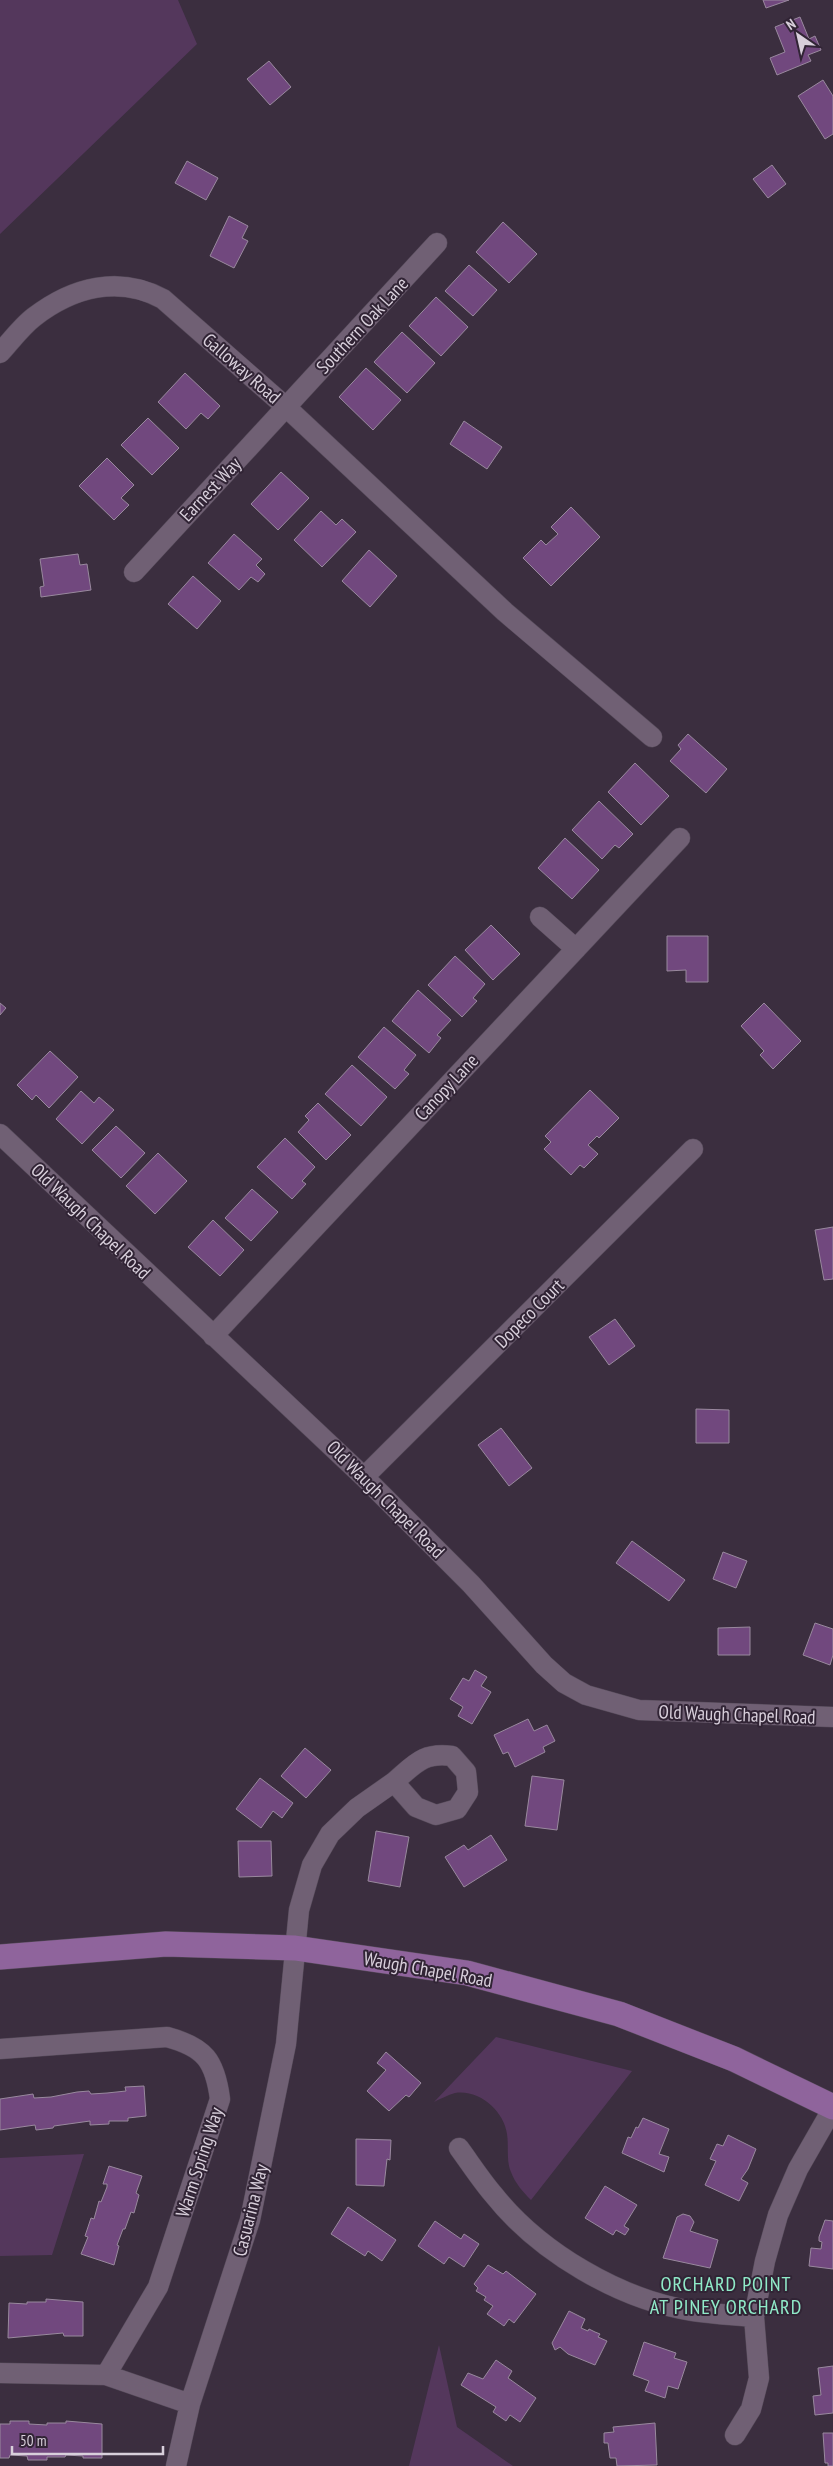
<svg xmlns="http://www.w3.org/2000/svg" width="833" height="2466" font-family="'PT Sans Narrow',sans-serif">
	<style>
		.green { fill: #54375c }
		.building { fill: #71487e; stroke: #99899e }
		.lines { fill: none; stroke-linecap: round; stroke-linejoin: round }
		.minor-casing { stroke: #554a59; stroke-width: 21 }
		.major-casing { stroke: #554a59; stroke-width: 26 }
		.minor { stroke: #706074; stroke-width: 20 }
		.major { stroke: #8f649c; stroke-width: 25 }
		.labels { text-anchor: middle; stroke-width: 4; stroke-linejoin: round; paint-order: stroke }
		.street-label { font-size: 19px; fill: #d8cfdb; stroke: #312435 }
		.neighbourhood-label { font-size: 20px; letter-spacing: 1px; fill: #90ebc9; stroke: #312435 }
	</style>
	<rect width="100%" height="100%" fill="#3b2e3f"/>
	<path class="green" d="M0 0H178L197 44 0 234Z
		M496 2037 632 2071 531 2200C523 2192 515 2183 511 2172 506 2161 509 2146 507 2134 504 2111 479 2089 455 2093 448 2095 440 2099 434 2102Z
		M84 2154 52 2255 0 2256V2158Z
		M439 2345 457 2427 513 2466H409Z"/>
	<path class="building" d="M763 0H789L766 8Z
		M800 17 809 39 815 36 821 50 808 55 811 61 777 75 770 58 785 52 775 27Z
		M269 61 291 87 270 105 247 79Z
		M823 80 833 96V134L825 139 798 96Z
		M187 161 218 178 206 200 175 183Z
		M772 165 786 184 768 198 753 179Z
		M229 216 248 226 242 238 248 241 234 268 210 256Z
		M503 222 537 254 509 283 476 252Z
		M469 265 497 290 473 316 445 291Z
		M436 297 468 327 441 356 409 326Z
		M402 332 435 363 407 393 374 362Z
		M366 368 401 400 373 430 339 397Z
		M185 373 220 406 208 419 201 413 186 429 158 402Z
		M148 418 179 448 152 475 121 445Z
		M464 421 502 447 487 469 450 444Z
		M107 458 134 485 121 498 129 505 114 520 79 486Z
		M281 472 309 498 278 530 251 504Z
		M571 507 600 537 551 586 523 558 541 540 546 545 558 534 551 527Z
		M321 511 336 525 342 519 356 532 322 567 294 540Z
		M234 534 262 559 256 565 265 574 258 582 251 577 239 590 208 563Z
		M369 550 397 576 370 607 342 581Z
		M78 554 80 565 87 564 91 590 41 597 40 587 44 586 40 559Z
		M193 576 221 601 197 629 168 604Z
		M688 734 727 769 706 793 670 761 681 749 678 745Z
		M635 763 669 796 641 825 608 792Z
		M599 801 633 834 619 848 615 845 602 859 572 830Z
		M565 838 599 870 572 899 538 868Z
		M491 925 520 954 493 980 465 950Z
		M667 936H708V982H686V970L667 971Z
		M455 956 485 984 473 998 477 1001 462 1017 428 985Z
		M418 990 451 1020 437 1035 441 1038 429 1053 392 1021Z
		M0 1003 6 1008 0 1015Z
		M764 1003 801 1041 773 1069 760 1055 764 1051 741 1026Z
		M384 1027 416 1055 404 1070 409 1074 395 1089 358 1057Z
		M50 1051 78 1077 49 1108 36 1095 32 1100 17 1085Z
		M352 1065 387 1097 361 1126 325 1094Z
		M590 1090 619 1118 599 1138 597 1136 588 1145 598 1154 584 1168 580 1165 571 1175 544 1149 551 1142 545 1136Z
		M81 1091 94 1103 99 1097 114 1110 82 1144 56 1119Z
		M318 1103 351 1135 326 1160 298 1132 309 1120 305 1116Z
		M116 1126 145 1153 121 1178 92 1150Z
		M285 1138 315 1167 302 1181 306 1184 292 1199 257 1167Z
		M158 1153 187 1181 155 1214 126 1186Z
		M252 1189 278 1212 251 1241 225 1218Z
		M213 1220 244 1250 220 1276 188 1247Z
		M833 1227V1279L824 1280 815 1230Z
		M615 1319 635 1346 609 1365 589 1337Z
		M696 1409 729 1410V1443H696Z
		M501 1428 532 1468 509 1486 478 1445Z
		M632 1541 685 1580 669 1601 616 1563Z
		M723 1552 747 1561 736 1588 713 1579Z
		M815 1623 833 1629V1655L830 1665 803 1655Z
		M750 1627V1655H718V1628Z
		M475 1670 487 1677 481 1686 491 1692 472 1724 458 1716 463 1707 450 1699 463 1678 469 1681Z
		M528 1719 534 1731 547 1725 555 1741 543 1747 545 1752 515 1767 508 1752 503 1754 494 1735Z
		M305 1748 331 1770 306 1798 281 1776Z
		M532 1776 564 1780 557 1830 525 1826Z
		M260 1778 293 1803 282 1818 273 1811 261 1828 236 1809Z
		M376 1831 409 1837 400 1887 368 1881Z
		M491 1835 507 1860 464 1887 445 1857 464 1845 468 1850Z
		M238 1841H271L272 1876 239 1877Z
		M386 2052 421 2083 409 2097 406 2095 389 2111 367 2091 386 2070 377 2063Z
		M144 2086 146 2116 128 2118V2121H109V2124L90 2125V2121L54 2126 53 2128 36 2130 35 2125 0 2130V2099L33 2094 34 2098 51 2097 77 2092 89 2091 91 2094 107 2093 126 2091 125 2087Z
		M643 2118 669 2129 659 2154 669 2157 664 2172 622 2153 628 2137 631 2138 636 2127 638 2128Z
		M728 2135 756 2149 748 2169 741 2179 748 2183 739 2201 705 2185 716 2161 710 2159 717 2144 723 2146Z
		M356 2139 391 2140 390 2160 387 2159 384 2186 356 2185Z
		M109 2166 142 2176 136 2193 139 2195 134 2213 131 2212 125 2229H123L117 2245 119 2246 114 2265 81 2254 88 2237 85 2236 91 2218 94 2219 99 2201 101 2202 107 2187V2184H103Z
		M605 2186 637 2205 624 2226 629 2229 625 2235 616 2230 613 2235 585 2218Z
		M348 2207 396 2240 382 2261 368 2251 365 2256 331 2234Z
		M683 2214 690 2216 694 2222 690 2231 718 2240 710 2268 663 2258 677 2217Z
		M825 2220 833 2221V2269L809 2266 811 2248 821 2249 822 2242 819 2241V2237Z
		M435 2221 461 2239 464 2234 479 2244 464 2267 449 2257 444 2264 418 2246Z
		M488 2265 503 2274 506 2271 536 2294 514 2323 509 2319 504 2326 487 2314 493 2306 484 2300 486 2297 476 2291 478 2288 474 2284Z
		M46 2299 83 2302V2336H64L63 2333 8 2338 9 2303 27 2304V2302H46Z
		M569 2311 585 2319 581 2328 588 2331 589 2329 595 2332 600 2334 598 2337 607 2341 595 2365 568 2354 560 2347 555 2350 552 2343Z
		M644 2342 676 2353 674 2358 687 2362 678 2389 668 2386 665 2398 645 2391 649 2381 633 2375Z
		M496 2360 512 2371 508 2378 536 2398 520 2422 510 2415 506 2421 493 2412 496 2407 461 2385 468 2373 483 2379Z
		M833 2366V2413L815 2415 813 2396 821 2395 818 2368Z
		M10 2421H29V2424L47 2425V2423H66V2421L102 2424V2458H83V2456L66 2455 65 2457H47V2460H28L27 2456 10 2455 9 2458H0V2424H10Z
		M655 2423 657 2465 617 2466 616 2458H610L608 2443H604V2433L614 2432 613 2427Z
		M823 2433H833V2466H828V2463H825Z"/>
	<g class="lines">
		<defs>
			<path id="minor" d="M0 353C11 341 22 326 34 317 73 287 119 275 163 299L286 407 505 612 652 737
				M134 572 437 243
				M540 917 576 949
				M0 1134 364 1477 471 1584 544 1665 564 1683 586 1695 639 1710 833 1717
				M213 1336 680 838
				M364 1477 693 1149
				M0 2049 167 2037C205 2047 215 2061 220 2099L158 2287 106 2375
				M459 2148C470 2163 481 2180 493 2194 539 2252 620 2300 693 2311 713 2314 734 2315 754 2317
				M0 2373 106 2375 190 2404
				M735 2435 751 2409 759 2378 754 2317 765 2261 778 2215 798 2169 833 2108
				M176 2466 190 2404 250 2220 286 2044 299 1910 312 1865 330 1834 357 1808 394 1782 416 1807 436 1815 457 1809 468 1792 466 1772 452 1756C423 1752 415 1764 394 1782"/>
			<path id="major" d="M0 1957 166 1944 295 1948 467 1973 619 2014 734 2059 833 2107"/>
		</defs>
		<use href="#minor" class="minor-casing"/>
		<use href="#major" class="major-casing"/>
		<use href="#minor" class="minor"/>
		<use href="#major" class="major"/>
	</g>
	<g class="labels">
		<g class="street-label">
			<text transform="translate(362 325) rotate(-47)" y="7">Southern Oak Lane</text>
			<text transform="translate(242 368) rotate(41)" y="7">Galloway Road</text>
			<text transform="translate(210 489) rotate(-47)" y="7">Earnest Way</text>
			<text transform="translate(446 1087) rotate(-47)" y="7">Canopy Lane</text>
			<text transform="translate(91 1221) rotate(44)" y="7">Old Waugh Chapel Road</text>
			<text transform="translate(529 1313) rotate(-45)" y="7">Dopeco Court</text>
			<text transform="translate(386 1499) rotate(45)" y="7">Old Waugh Chapel Road</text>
			<text transform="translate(737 1714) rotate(2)" y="7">Old Waugh Chapel Road</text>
			<text transform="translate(428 1969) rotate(10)" y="7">Waugh Chapel Road</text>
			<text transform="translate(199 2162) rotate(-72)" y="7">Warm Spring Way</text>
			<text transform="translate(250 2210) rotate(-76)" y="7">Casuarina Way</text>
		</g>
		<g class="neighbourhood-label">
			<text x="726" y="2291">ORCHARD POINT<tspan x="726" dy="23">AT PINEY ORCHARD</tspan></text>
		</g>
	</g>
	<g transform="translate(798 35) rotate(326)" stroke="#312435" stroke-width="4" paint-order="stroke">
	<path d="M0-4L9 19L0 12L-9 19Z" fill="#d8cfdb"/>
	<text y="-8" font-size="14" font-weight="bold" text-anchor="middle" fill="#d8cfdb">N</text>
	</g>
	<path d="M12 2446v8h151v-8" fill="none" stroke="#d8cfdb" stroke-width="2.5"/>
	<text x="20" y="2446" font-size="15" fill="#d8cfdb" stroke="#312435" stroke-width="4" paint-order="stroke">50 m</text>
</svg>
